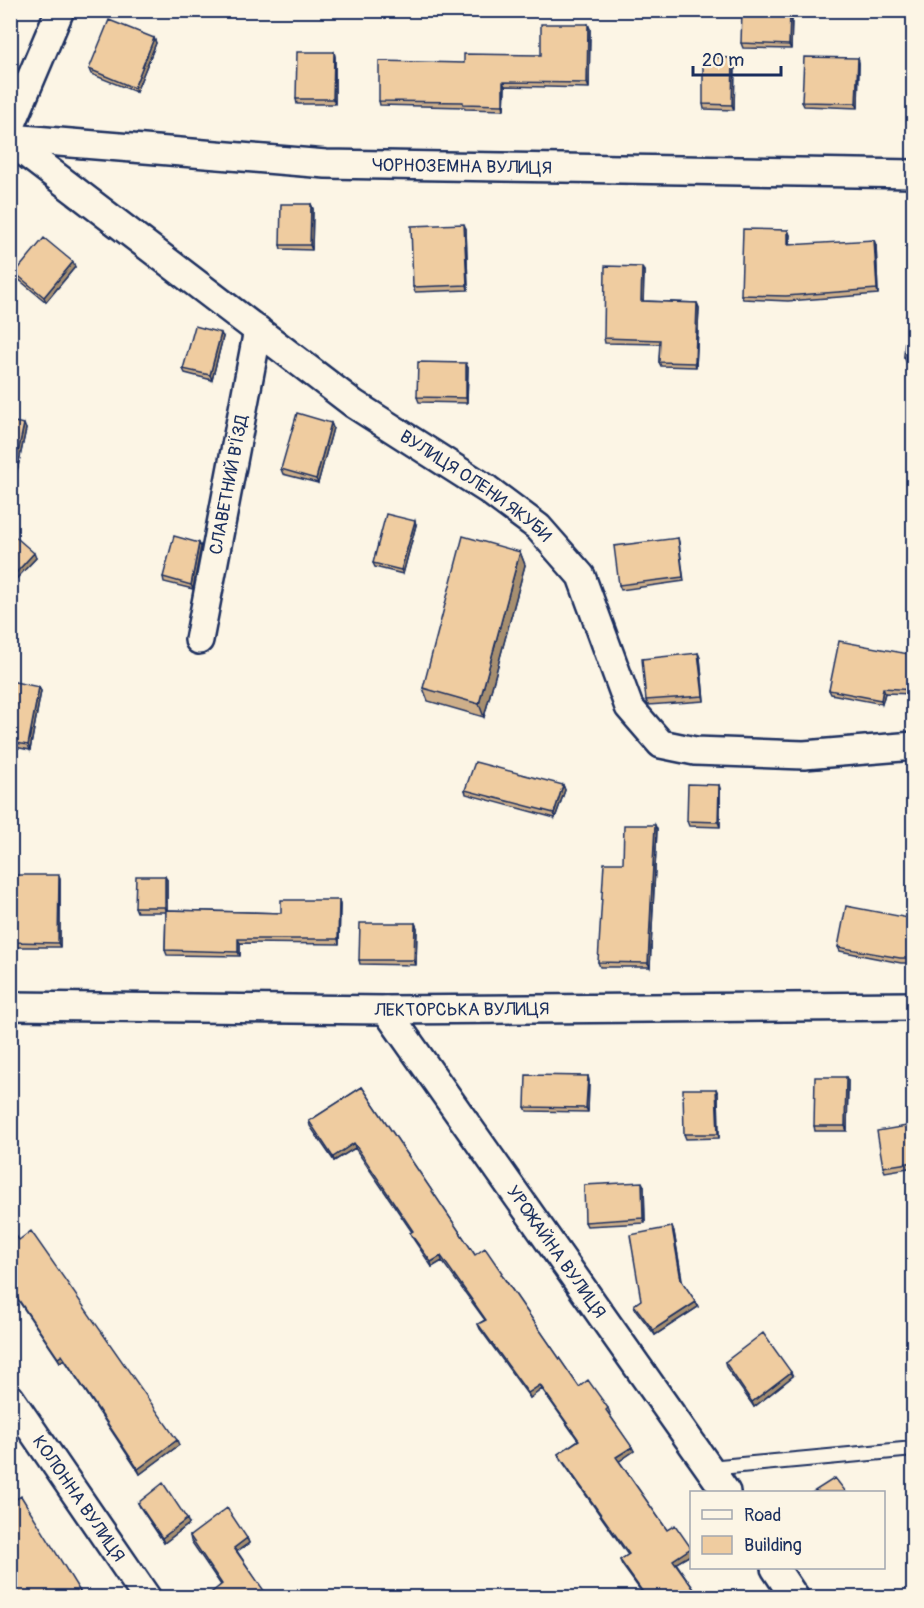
<svg xmlns="http://www.w3.org/2000/svg" width="924" height="1608" font-family="Pangolin,sans-serif">
	<style>
		.lines { fill: none; stroke-linecap: round; stroke-linejoin: round }
		.service-casing { stroke: #1b2f5e; stroke-width: 18 }
		.minor-casing { stroke: #1b2f5e; stroke-width: 32 }
		.service { stroke: #fcf5e5; stroke-width: 14 }
		.minor { stroke: #fcf5e5; stroke-width: 27 }
		.wall { fill: #ceaf8a; stroke: #1b2f5e; stroke-width: 1.5 }
		.shaded-wall { fill: #a78f70; stroke: #1b2f5e; stroke-width: 1.5 }
		.building { fill: #efcca0; stroke: #1b2f5e; stroke-width: 1.5 }
		.labels { text-anchor: middle; stroke-width: 4.5; stroke-linejoin: round; paint-order: stroke }
		.street-label { font-size: 18px; fill: #1b2f5e; stroke: #fcf5e5 }
	</style>
	<rect width="100%" height="100%" fill="#fcf5e5"/>
	<filter id="ink" filterUnits="userSpaceOnUse"><feTurbulence type="fractalNoise" baseFrequency=".0167" numOctaves="2"/><feDisplacementMap in="SourceGraphic" scale="12" xChannelSelector="R" yChannelSelector="G"/><feConvolveMatrix kernelMatrix="1 2 1 2 8 2 1 2 1" color-interpolation-filters="sRGB"/></filter>
	<g filter="url(#ink)">
		<g class="lines">
			<defs>
				<path id="service" d="M709 1468 914 1449"/>
				<g id="minor">
					<path d="M10 128 60 10"/>
					<path id="s1" d="M10 138 326 164 914 174"/>
					<path id="s2" d="M10 141 354 404 487 489 538 527 581 576 629 707 661 744 695 751 804 755 914 746"/>
					<path id="s3" d="M199 640 258 330"/>
					<path id="s4" d="M10 1006 386 1010 914 1006"/>
					<path id="s5" d="M386 1010 726 1492"/>
					<path id="s6" d="M10 1398 147 1598"/>
					<path d="M775 1568 795 1598"/>
				</g>
			</defs>
			<use href="#service" class="service-casing"/>
			<use href="#minor" class="minor-casing"/>
			<use href="#service" class="service"/>
			<use href="#minor" class="minor"/>
		</g>
		<path class="wall" d="M776 10 790 11 792 16 791 49 743 48 741 43Z
			M588 24 590 29 589 88 505 86 504 110 465 109 464 107 380 105 379 101 464 63 541 55Z
			M154 38 156 43 136 92 91 74 89 69Z
			M334 52 335 57V104H297L296 99Z
			M858 58 859 63 858 108 804 106 802 102Z
			M735 63 734 110 704 109 703 104Z
			M311 204 313 209 312 250 281 249 280 245Z
			M466 229 468 290 415 292 413 287Z
			M788 230 790 235 789 245H876L878 294 788 301 743 299 741 295Z
			M73 262 75 267 46 302 17 278 15 273Z
			M644 272 643 301 697 303 699 308 696 367 661 366 659 362 660 344 605 343 604 338Z
			M914 316V362L906 361 904 357Z
			M223 337 212 380 185 373 183 369Z
			M468 368 467 403 419 402 417 397Z
			M10 421 26 429 17 471 10 469Z
			M331 423 333 428 318 483 283 474 281 469Z
			M416 525 403 574 375 567 373 563Z
			M10 532 36 558 16 579 10 575Z
			M678 538 679 542 684 581 621 590 619 585Z
			M199 543 201 547 193 589 164 582 163 577Z
			M520 552 525 565 484 717 428 701 423 688Z
			M698 653 700 658 704 701 648 705 646 700Z
			M914 655V694L885 693 882 704 831 694 829 690Z
			M10 681 41 691 30 750 10 746Z
			M563 785 565 790 555 818 466 794 465 790Z
			M719 785 720 789V827L689 826 687 821Z
			M657 829 650 967H600L598 962 623 863Z
			M60 880V947H14L13 942Z
			M167 880V910L281 913 339 900 340 905 339 944 240 943V956L167 955 165 950 166 912H137L135 907Z
			M914 919V963H901L840 951 838 947Z
			M415 923 417 928 416 965 360 964 359 960Z
			M588 1076 589 1081 588 1112 527 1111 525 1107Z
			M846 1077 848 1081 847 1131H815L814 1126Z
			M362 1087 475 1255 504 1278 579 1387 608 1408 610 1413 609 1414 634 1451 619 1461 667 1530 692 1554 676 1563 700 1598H646L622 1565 620 1560 628 1555 560 1458 558 1454 578 1440 542 1389 530 1398 480 1329 478 1324 485 1320 442 1261 432 1267 412 1237 410 1233 412 1232 355 1148 334 1161 310 1126 309 1121Z
			M716 1089 718 1094 719 1138 686 1139 684 1134Z
			M913 1125 914 1167 885 1172 883 1167Z
			M644 1186 645 1223 587 1226 585 1222Z
			M10 1228 19 1240 179 1445 140 1474 64 1359 60 1362 12 1291 10 1293Z
			M674 1232 682 1282 696 1302 698 1307 655 1335 635 1309 634 1305 641 1300Z
			M725 1362 793 1376 754 1407 726 1367Z
			M10 1503 84 1598H18L13 1590 10 1592Z
			M138 1503 189 1524 164 1543 140 1507Z
			M190 1536 247 1538 249 1543 237 1551 268 1598H207L221 1585 191 1541Z"/>
		<path class="shaded-wall" d="M790 11 792 16 791 49 789 45Z
			M588 24 590 29 589 88 587 83Z
			M154 38 156 43 136 92 134 88Z
			M334 52 335 57V104L333 99Z
			M733 58 735 63 734 110 732 105Z
			M858 58 859 63 858 108 856 103Z
			M503 82 505 86 504 110 503 105Z
			M311 204 313 209 312 250 310 245Z
			M464 224 466 229 468 290 467 285Z
			M788 230 790 235 789 249 788 245Z
			M874 240 876 245 878 294 877 289Z
			M73 262 75 267 46 302 44 297Z
			M642 267 644 272 643 306 641 301Z
			M697 303 699 308 696 367 695 363Z
			M221 333 223 337 212 380 210 375Z
			M466 363 468 368 467 403 466 398Z
			M331 423 333 428 318 483 316 479Z
			M24 424 26 429 17 471 15 466Z
			M415 521 416 525 403 574 401 570Z
			M199 543 201 547 193 589 191 585Z
			M520 552 525 565 484 717 479 704Z
			M34 553 36 558 16 579 14 575Z
			M698 653 700 658 704 701 703 696Z
			M39 687 41 691 30 750 28 745Z
			M883 688 885 693 882 704 881 700Z
			M563 785 565 790 555 818 554 813Z
			M719 785 720 789V827L718 822Z
			M655 825 657 829 650 967 648 963Z
			M59 875 60 880V947L58 943Z
			M165 876 167 880V912L165 907Z
			M339 900 340 905 339 944 338 939Z
			M415 923 417 928 416 965 414 960Z
			M238 939 240 943V956L238 952Z
			M588 1076 589 1081 588 1112 586 1108Z
			M846 1077 848 1081 847 1131 845 1126Z
			M716 1089 718 1094 719 1138 718 1134Z
			M354 1143 355 1148 334 1161 333 1157Z
			M642 1182 644 1186 645 1223 643 1218Z
			M672 1227 674 1232 683 1285 681 1280Z
			M441 1256 442 1261 432 1267 431 1262Z
			M696 1302 698 1307 655 1335 653 1330Z
			M62 1355 64 1359 60 1362 58 1358Z
			M791 1372 793 1376 754 1407 752 1402Z
			M540 1385 542 1389 530 1398 528 1393Z
			M177 1440 179 1445 140 1474 138 1469Z
			M632 1447 634 1451 618 1462 616 1457Z
			M187 1519 189 1524 164 1543 162 1538Z
			M247 1538 249 1543 236 1552 234 1548Z
			M691 1548 692 1554 675 1564 673 1560Z
			M10 1582 13 1590 10 1592Z"/>
		<path class="building" d="M742 10 790 11 789 45 741 43Z
			M109 20 154 38 134 88 89 69Z
			M541 24H588L587 83 503 82V105L463 104V102L379 101V61L464 63V54L541 55Z
			M912 40H914V101H911Z
			M297 52H334L333 99H296Z
			M703 57 733 58 732 105 703 104Z
			M804 57 858 58 856 103 802 102Z
			M281 204H311L310 245H280Z
			M464 224 467 285 413 287 411 226Z
			M743 229 788 230V245L874 240 877 289 786 296 741 295Z
			M44 238 73 262 44 297 15 273Z
			M605 266 642 267 641 301 697 303 695 363 659 362 660 340 604 338Z
			M906 316H914V357H904Z
			M195 326 221 333 210 375 183 369Z
			M418 362 466 363V398L417 397Z
			M297 413 331 423 316 479 281 469Z
			M10 421 24 424 15 466 10 465Z
			M386 514 415 521 401 570 373 563Z
			M10 532 34 553 14 575 10 572Z
			M174 536 199 543 191 585 163 577Z
			M463 536 520 552 479 704 423 688Z
			M678 538 683 577 619 585 614 546Z
			M839 641 914 655V690L883 688 881 700 829 690Z
			M698 653 703 696 646 700 642 659Z
			M10 681 39 687 28 745 10 742Z
			M475 762 563 785 554 813 465 790Z
			M688 784 719 785 718 822 687 821Z
			M624 825H655L648 963 598 962 604 863H623Z
			M13 875H59L58 943 13 942Z
			M136 876H165V907H135Z
			M281 900H339L338 939H238V952L165 950 166 910 281 913Z
			M846 906 914 919V958H900L838 947Z
			M360 923H415L414 960H359Z
			M526 1075 588 1076 586 1108 525 1107Z
			M815 1077H846L845 1126H814Z
			M362 1087 475 1255 485 1248 502 1273 501 1274 579 1387 588 1380 608 1408 606 1410 632 1447 616 1457 667 1530 675 1525 691 1548 673 1560 700 1598H647L620 1560 629 1554 558 1454 579 1440 540 1385 528 1393 478 1324 486 1320 441 1256 431 1262 410 1233 413 1231 354 1143 333 1157 309 1121Z
			M683 1089H716L718 1134H684Z
			M913 1125 914 1162 883 1167 877 1131Z
			M642 1182 643 1218 585 1222 584 1185Z
			M672 1227 681 1280 696 1302 653 1330 634 1305 641 1300 630 1235Z
			M10 1228 19 1240 31 1231 177 1440 138 1469 62 1355 58 1358 10 1287Z
			M763 1333 791 1372 752 1402 725 1362Z
			M835 1478 846 1492H813Z
			M163 1483 187 1519 162 1538 138 1503Z
			M21 1496 84 1598H20L10 1582V1503Z
			M227 1508 247 1538 234 1548 267 1595 264 1598H207V1596L222 1584 190 1536Z"/>
	</g>
	<g class="labels">
		<g class="street-label">
			<text dy="6" stroke="none"><textPath href="#s1" startOffset="453">ЧОРНОЗЕМНА ВУЛИЦЯ</textPath></text>
			<text dy="6" stroke="none"><textPath href="#s3" startOffset="158">СЛАВЕТНИЙ В'ЇЗД</textPath></text>
			<text dy="6" stroke="none"><textPath href="#s2" startOffset="580">ВУЛИЦЯ ОЛЕНИ ЯКУБИ</textPath></text>
			<text dy="6" stroke="none"><textPath href="#s4" startOffset="452">ЛЕКТОРСЬКА ВУЛИЦЯ</textPath></text>
			<text dy="6" stroke="none"><textPath href="#s5" startOffset="296">УРОЖАЙНА ВУЛИЦЯ</textPath></text>
			<text dy="6" stroke="none"><textPath href="#s6" startOffset="122">КОЛОННА ВУЛИЦЯ</textPath></text>
		</g>
	</g>
	<rect width="924" height="1608" fill="none" stroke="#fcf5e5" stroke-width="36"/>
	<rect x="18" y="18" width="888" height="1572" fill="none" stroke="#1b2f5e" stroke-width="2" filter="url(#ink)"/>
	<rect x="690" y="1491" width="195" height="78" fill="#fcf5e5" stroke="#a2a6af" stroke-width="1.5"/>
	<rect x="702" y="1510" width="30" height="9" fill="#fcf5e5" stroke="#a2a6af" stroke-width="1.5"/>
	<text x="744" y="1521" font-size="18" fill="#1b2f5e">Road</text>
	<rect x="702" y="1536" width="30" height="18" fill="#efcca0" stroke="#a2a6af" stroke-width="1.5"/>
	<text x="744" y="1551" font-size="18" fill="#1b2f5e">Building</text>
	<path d="M693 66v9h88v-9" fill="none" stroke="#1b2f5e" stroke-width="3"/>
	<text x="702" y="66" font-size="18" fill="#1b2f5e" stroke="#fcf5e5" stroke-width="4.5" paint-order="stroke">20 m</text>
</svg>
